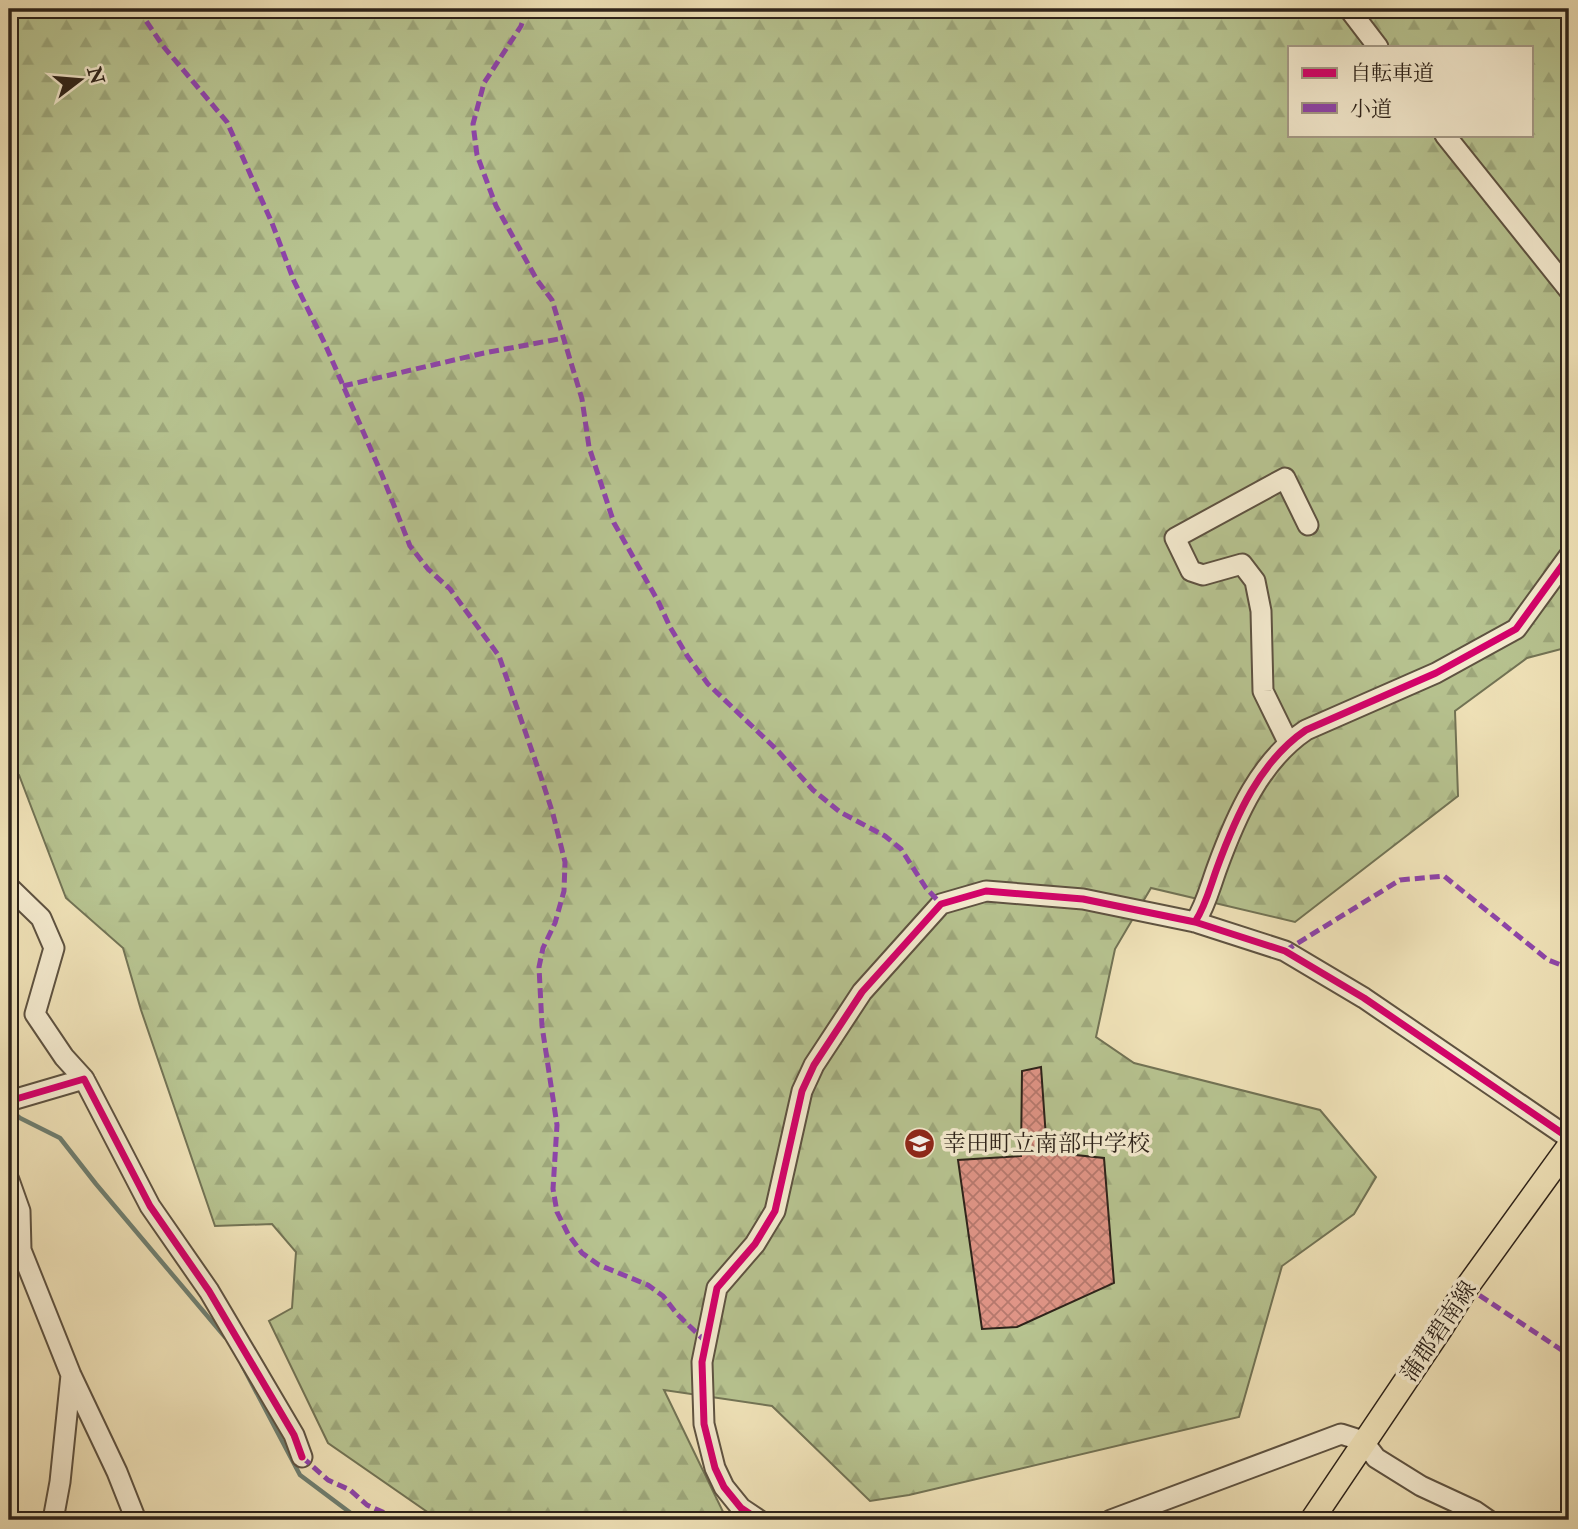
<svg xmlns="http://www.w3.org/2000/svg" width="1578" height="1529" font-family="'IM FELL Double Pica','Noto Serif JP',serif">
	<style>
		.forest { fill: url(#forest-firs); stroke: #727456; stroke-width: 2; fill-rule: evenodd }
		.lines { fill: none; stroke-linecap: round; stroke-linejoin: round }
		.stream { stroke: #6f8073; stroke-width: 4.5 }
		.building { fill: url(#building-cross-hatch); stroke: #2c221a; stroke-width: 2 }
		.minor-casing { stroke: #5e5342; stroke-width: 23 }
		.major-casing { stroke: #2c221a; stroke-width: 26 }
		.minor { stroke: #f7eed3; stroke-width: 19 }
		.major { stroke: #f2e5bb; stroke-width: 23 }
		.quiet { stroke: #8e44ad; stroke-width: 5; stroke-dasharray: 10 5; stroke-linecap: butt }
		.cycleway-casing { stroke: #f7eed3; stroke-width: 11 }
		.cycleway { stroke: #d6006c; stroke-width: 7 }
		.labels { text-anchor: middle; stroke-width: 7; stroke-linejoin: round; paint-order: stroke }
		.poi-label { font-size: 23px; fill: #2c221a; stroke: #f7eed3; text-anchor: start }
		.street-label { font-size: 23px; fill: #2c221a; stroke: #f7eed3 }
	</style>
	<defs>
		<pattern id="forest-firs" width="22" height="20" patternUnits="userSpaceOnUse" patternTransform="scale(1.75)"><rect width="22" height="20" fill="#b8c592"/><path d="M5 1l3.5 6h-7zM16 11l3.5 6h-7z" fill="#9ea97d"/></pattern>
		<pattern id="building-cross-hatch" width="8" height="8" patternUnits="userSpaceOnUse" patternTransform="scale(1.75)"><rect width="8" height="8" fill="#e09587"/><path d="M0 0l8 8M0 8l8-8" fill="none" stroke="#b6796e"/></pattern>
	</defs>
	<rect width="100%" height="100%" fill="#f2e5bb"/>
	<filter id="stains"><feTurbulence type="fractalNoise" baseFrequency=".00286" numOctaves="4"/><feColorMatrix values="0 0 0 0 .2 0 0 0 0 .09 0 0 0 0 .02 0 0 0 .5 -.17"/></filter>
	<radialGradient id="worn" r=".72"><stop offset=".6" stop-color="#630" stop-opacity="0"/><stop offset="1" stop-color="#630" stop-opacity=".3"/></radialGradient>
	<path class="forest" d="M9 9H1461L1462 11 1467 9H1569V647L1527 658 1455 711 1458 796 1295 922 1151 888 1115 949 1096 1037 1134 1063 1320 1110 1376 1177 1354 1214 1282 1266 1239 1417 909 1495 870 1501 772 1406 664 1390 727 1520H439L328 1443 269 1321 292 1308 296 1252 272 1224 215 1226 141 1010 123 948 66 898 19 775 9 765ZM1289 47H1531V135H1289Z"/>
	<g class="lines">
		<path class="stream" d="M9 1109 20 1118 60 1138 96 1184 225 1337
			M242 1365 300 1475 360 1520"/>
	</g>
	<path class="building" d="M1041 1067 1047 1152 1104 1158 1114 1283 1017 1327 982 1329 958 1160 1021 1156 1022 1071Z"/>
	<g class="lines">
		<defs>
			<path id="minor" d="M1349 9 1378 47
				M1445 135 1569 290
				M1288 742 1263 691 1261 611 1255 581 1242 564 1203 575 1191 571 1175 538 1285 478 1308 525
				M9 887 41 918 54 948 35 1014 64 1057 84 1079
				M1195 922C1206 905 1210 887 1217 868 1236 816 1260 761 1306 730L1436 673 1516 629 1569 556
				M9 1101 84 1079 150 1206 209 1291 294 1435 302 1457
				M9 1180 20 1211 21 1250 71 1375 117 1472 136 1520
				M53 1520 60 1482 71 1375
				M759 1520 741 1508 724 1487 715 1468 704 1424 702 1362 717 1288 755 1244 775 1211 802 1091 814 1065 862 992 941 904 986 891 1083 899 1195 922 1285 951 1364 998 1569 1138
				M1111 1520 1341 1434 1363 1441 1376 1458 1421 1486 1475 1511 1488 1520"/>
			<path id="major" d="M1312 1520 1440 1330 1467 1287 1569 1146"/>
		</defs>
		<use href="#minor" class="minor-casing"/>
		<use href="#major" class="major-casing"/>
		<use href="#minor" class="minor"/>
		<use href="#major" class="major"/>
		<path class="quiet" d="M138 9 163 46 227 122 272 223 294 281 325 344 382 475 410 546 428 569 450 589 499 656 541 777 553 814 565 862 564 891 555 923 543 948 539 967 542 1026 557 1125 553 1189 557 1212 568 1234 582 1253 599 1265 648 1285 663 1296 677 1314 705 1341
			M527 9 521 26 484 83 473 124 477 155 496 206 537 280 552 300 582 399 589 447 614 523 658 601 670 627 688 657 708 684 777 750 813 790 840 812 885 836 901 849 926 888 941 904
			M343 386 484 353 564 338
			M1285 951 1400 880 1444 876 1548 960 1569 968
			M1467 1287 1569 1355
			M302 1457 328 1480 350 1490 367 1505 400 1520
			M1561 1520 1569 1509"/>
		<defs>
			<path id="cycleway" d="M1195 922C1206 905 1210 887 1217 868 1236 816 1260 761 1306 730L1436 673 1516 629 1569 556
				M9 1101 84 1079 150 1206 209 1291 294 1435 302 1457
				M759 1520 741 1508 724 1487 715 1468 704 1424 702 1362 717 1288 755 1244 775 1211 802 1091 814 1065 862 992 941 904 986 891 1083 899 1195 922 1285 951 1364 998 1569 1138"/>
		</defs>
		<use href="#cycleway" class="cycleway-casing"/>
		<use href="#cycleway" class="cycleway"/>
	</g>
	<defs>
		<symbol id="school-disc" viewBox="-11 -11 22 22"><circle r="9.5" fill="#8f2418" stroke="#f7eed3"/><path d="M0-5L7-2L0 1L-7-2ZM-4 1L0 2.5L4 1V4Q0 6-4 4Z" fill="#fff"/></symbol>
	</defs>
	<g fill-rule="evenodd">
		<use href="#school-disc" x="902" y="1126" width="35" height="35"/>
	</g>
	<g class="labels">
		<g class="poi-label">
			<text x="943" y="1151">幸田町立南部中学校</text>
		</g>
		<g class="street-label">
			<text transform="translate(1438 1331) rotate(-56)" y="8">蒲郡碧南線</text>
		</g>
	</g>
	<rect width="1578" height="1529" fill="none" stroke="#f2e5bb" stroke-width="35"/>
	<rect x="10" y="10" width="1557" height="1508" fill="none" stroke="#2c221a" stroke-width="3.5"/>
	<rect x="18" y="18" width="1543" height="1494" fill="none" stroke="#2c221a" stroke-width="2"/>
	<rect x="1288" y="46" width="245" height="91" fill="#f7eed3" stroke="#a69c89" stroke-width="2"/>
	<rect x="1302" y="68" width="35" height="10" fill="#d6006c" stroke="#a69c89" stroke-width="2"/>
	<text x="1350" y="80" font-size="21" fill="#2c221a">自転車道</text>
	<rect x="1302" y="103" width="35" height="10" fill="#8e44ad" stroke="#a69c89" stroke-width="2"/>
	<text x="1350" y="116" font-size="21" fill="#2c221a">小道</text>
	<g transform="translate(80 80) rotate(74)" stroke="#f7eed3" stroke-width="5" paint-order="stroke">
	<path d="M0-5L12 26L0 18L-12 26Z" fill="#2c221a"/>
	<text y="-10" font-size="19" font-weight="bold" text-anchor="middle" fill="#2c221a">N</text>
	</g>
	<rect width="100%" height="100%" filter="url(#stains)"/>
	<rect width="100%" height="100%" fill="url(#worn)"/>
</svg>
